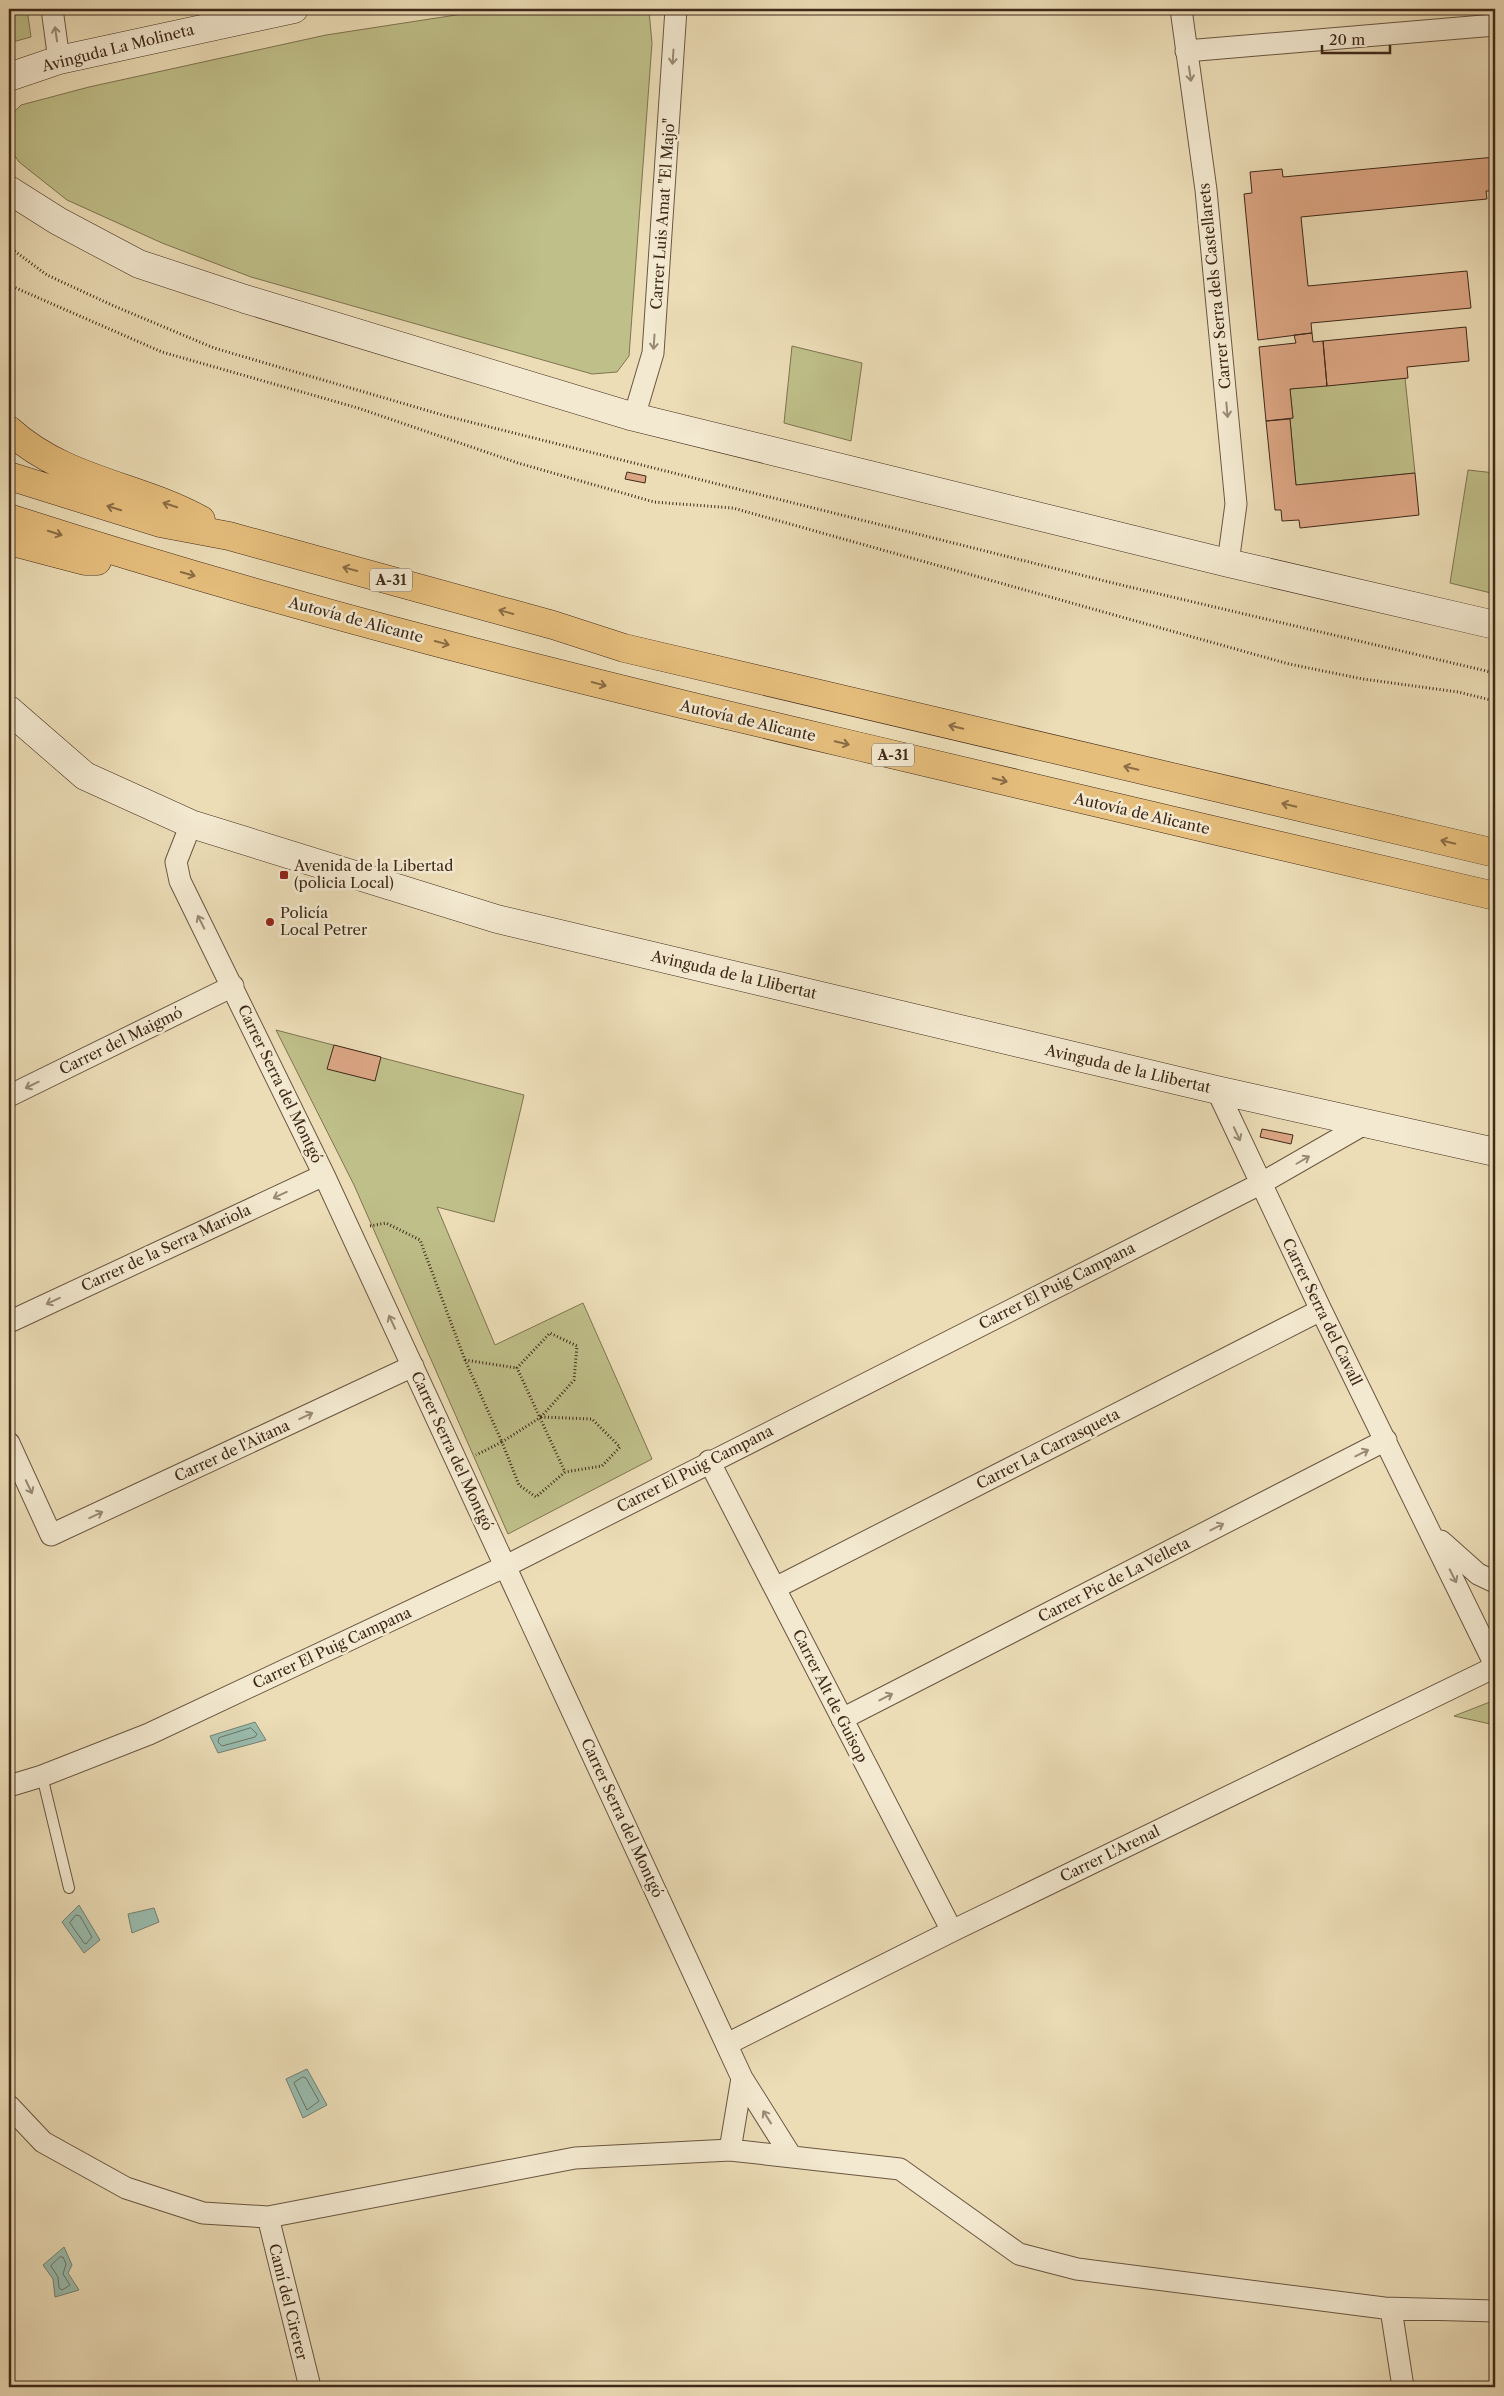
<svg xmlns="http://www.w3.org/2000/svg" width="1504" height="2396" font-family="'Libre Caslon Text',serif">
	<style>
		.green { fill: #bfbf89; stroke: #7f7451 }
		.water { fill: #99bcae; stroke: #758172 }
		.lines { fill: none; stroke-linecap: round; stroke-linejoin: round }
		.shore { stroke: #6c7264; stroke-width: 1 }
		.building { fill: #dca684; stroke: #3f2919 }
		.lane-casing { stroke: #6a5640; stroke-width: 12 }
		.street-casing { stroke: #6a5640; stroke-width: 23 }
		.secondary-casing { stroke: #3f2919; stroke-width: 29 }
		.highway-casing { stroke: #3f2919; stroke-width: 29 }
		.path { stroke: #3f2919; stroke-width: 3; stroke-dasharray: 1 2.5; stroke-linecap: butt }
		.lane { stroke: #f3e9d0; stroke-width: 10 }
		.street { stroke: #f3e9d0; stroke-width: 21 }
		.secondary { stroke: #f3e9d0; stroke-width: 28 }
		.highway { stroke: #e6be7c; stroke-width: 28 }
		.oneway { stroke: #998974 }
		.oneway2 { stroke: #8a6c46 }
		.poi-dot { fill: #8f2418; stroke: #f3e9d0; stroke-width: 2 }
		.labels { text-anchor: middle; stroke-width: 5; stroke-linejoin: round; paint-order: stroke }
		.shield { fill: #f3e9d0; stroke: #756350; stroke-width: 1 }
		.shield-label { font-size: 14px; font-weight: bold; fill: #3f2919 }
		.street-label { font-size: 15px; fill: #3f2919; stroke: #f3e9d0 }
		.poi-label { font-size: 15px; fill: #3f2919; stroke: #f3e9d0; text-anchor: start }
	</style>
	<rect width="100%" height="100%" fill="#ecddb7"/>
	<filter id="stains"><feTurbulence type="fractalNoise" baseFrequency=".004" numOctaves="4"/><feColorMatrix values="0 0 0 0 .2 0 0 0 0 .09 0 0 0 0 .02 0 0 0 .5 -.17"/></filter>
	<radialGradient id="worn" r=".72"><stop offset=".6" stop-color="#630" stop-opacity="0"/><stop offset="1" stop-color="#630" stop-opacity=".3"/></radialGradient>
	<path class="green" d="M9 9H27L31 37 9 43Z
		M495 9H648L649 11 652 43 629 356 617 372 592 374 251 277 162 243 67 200 19 162 9 147V117L21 105 89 87 326 35Z
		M792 346 862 363 851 441 784 423Z
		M1405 378 1415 473 1296 485 1290 419 1293 418 1290 389Z
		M1468 470 1495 473V594L1450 583Z
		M276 1030 524 1095 494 1222 437 1207 495 1345 583 1303 652 1459 508 1534 354 1185Z
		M1495 1700V1725L1454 1716Z"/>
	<path class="water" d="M255 1722 266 1740 218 1753 210 1736Z
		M79 1905 100 1940 84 1953 62 1922Z
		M154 1908 159 1922 132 1933 128 1914Z
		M307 2069 327 2105 303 2118 286 2079Z
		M64 2247 72 2265 68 2273 79 2290 55 2297 53 2279 43 2265Z"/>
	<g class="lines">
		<path class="shore" d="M251 1728 257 1734 255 1737 222 1746 218 1742 219 1738Z
			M76 1915 80 1916 92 1937 86 1944 84 1943 70 1923Z
			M303 2077 306 2078 319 2101 307 2110 294 2083Z
			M60 2257H63L66 2264 63 2274 70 2285 62 2290 59 2288 58 2277 51 2266Z"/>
	</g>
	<path class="building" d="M1495 157V191H1486L1487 199 1301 217 1308 286 1467 271 1471 308 1311 323 1312 333 1258 340 1244 194 1252 193 1250 172 1282 169 1283 177Z
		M1466 327 1469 361 1407 367 1408 378 1327 386 1323 341Z
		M1312 333 1313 342 1323 341 1327 386 1290 389 1293 418 1266 421 1259 347 1296 343 1294 335Z
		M1290 419 1296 485 1415 473 1419 515 1300 528 1299 520 1282 521 1281 510H1275L1266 421Z
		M627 472 646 476 645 483 625 479Z
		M334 1045 381 1057 375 1081 327 1069Z
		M1262 1129 1293 1135 1291 1144 1260 1137Z"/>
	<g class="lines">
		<defs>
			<path id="lane" d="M42 1776 69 1888"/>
			<path id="street" d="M52 9 59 60
				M1181 9 1206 190 1236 504 1228 563
				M1186 51 1495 25
				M634 417 653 353 676 9
				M191 824 176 862 180 881 324 1175 742 2078 791 2156
				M1217 1090 1321 1310 1495 1665
				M9 1096 233 986
				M9 1322 324 1175
				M9 1443 51 1535 413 1366
				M709 1461 952 1931
				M1441 1541 1478 1574 1495 1582
				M775 1588 1321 1310
				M842 1719 1386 1440
				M9 1786 42 1776 149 1734 506 1566 1260 1184 1368 1122
				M727 2044 952 1931 1495 1667
				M9 2106 43 2142 126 2188 203 2213 268 2217 575 2158 730 2150 900 2169 1019 2254 1077 2269 1384 2308 1495 2311
				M730 2150 742 2078
				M268 2217 310 2387
				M1391 2309 1403 2387"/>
			<path id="secondary" d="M9 77 59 60 294 9
				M9 190 58 221 139 264 245 299 634 417 1228 563 1495 625
				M9 710 85 776 191 824 497 919 1217 1090 1495 1152"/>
			<path id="highway" d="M9 430C65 481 138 485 201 520
				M9 476 160 523 229 536 553 625 624 648 1495 853
				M9 518C287 608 572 679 857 746 1070 797 1282 846 1495 896
				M9 541 85 561H97"/>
		</defs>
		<use href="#lane" class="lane-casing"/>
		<use href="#street" class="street-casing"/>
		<use href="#secondary" class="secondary-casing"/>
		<use href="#highway" class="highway-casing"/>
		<path class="path" d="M9 247 47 275 114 306 214 348 446 416 1117 584 1495 673
			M9 285 162 352 358 408 518 463 654 502 733 508 1289 664 1363 679 1458 692 1495 701
			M370 1226 386 1223 420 1240 465 1360 502 1442 476 1455
			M465 1360 517 1368
			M541 1417 502 1442 519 1485 536 1497 565 1472 517 1368 550 1333 577 1346 574 1380 541 1417
			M541 1417 592 1419 620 1447 602 1466 565 1472"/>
		<use href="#lane" class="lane"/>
		<use href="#street" class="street"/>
		<use href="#secondary" class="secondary"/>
		<use href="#highway" class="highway"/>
	</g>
	<defs><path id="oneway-shaft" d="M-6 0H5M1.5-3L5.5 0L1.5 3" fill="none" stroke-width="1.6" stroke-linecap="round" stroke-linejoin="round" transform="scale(1.25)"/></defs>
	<g class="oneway">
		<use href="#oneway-shaft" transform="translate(56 34) rotate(-98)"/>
		<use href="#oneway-shaft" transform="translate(673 57) rotate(94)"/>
		<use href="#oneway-shaft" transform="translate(1190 74) rotate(82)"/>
		<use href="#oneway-shaft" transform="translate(654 342) rotate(94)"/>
		<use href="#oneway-shaft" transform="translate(1227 410) rotate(85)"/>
		<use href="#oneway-shaft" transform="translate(201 922) rotate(-117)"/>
		<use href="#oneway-shaft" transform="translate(32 1085) rotate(154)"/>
		<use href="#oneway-shaft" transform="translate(1237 1134) rotate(65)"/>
		<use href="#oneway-shaft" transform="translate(1303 1160) rotate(-30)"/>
		<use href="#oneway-shaft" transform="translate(280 1195) rotate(155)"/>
		<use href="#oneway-shaft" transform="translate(53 1301) rotate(155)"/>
		<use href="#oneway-shaft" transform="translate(392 1322) rotate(-115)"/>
		<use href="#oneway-shaft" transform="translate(306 1416) rotate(-25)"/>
		<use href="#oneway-shaft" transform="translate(1362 1453) rotate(-27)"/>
		<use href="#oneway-shaft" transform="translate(29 1487) rotate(65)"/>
		<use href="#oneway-shaft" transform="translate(96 1515) rotate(-25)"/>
		<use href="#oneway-shaft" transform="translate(1217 1527) rotate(-27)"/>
		<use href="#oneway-shaft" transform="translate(1453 1576) rotate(63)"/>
		<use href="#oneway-shaft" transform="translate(886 1697) rotate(-27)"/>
		<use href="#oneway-shaft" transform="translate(767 2117) rotate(-122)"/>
	</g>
	<g class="oneway2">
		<use href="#oneway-shaft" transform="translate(170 505) rotate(-162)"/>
		<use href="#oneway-shaft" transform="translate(114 508) rotate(-163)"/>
		<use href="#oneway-shaft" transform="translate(55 533) rotate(18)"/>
		<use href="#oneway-shaft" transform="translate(350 569) rotate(-165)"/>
		<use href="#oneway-shaft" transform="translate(188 574) rotate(16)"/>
		<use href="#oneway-shaft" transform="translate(506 612) rotate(-165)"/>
		<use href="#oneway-shaft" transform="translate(442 643) rotate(15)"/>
		<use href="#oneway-shaft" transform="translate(599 684) rotate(15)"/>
		<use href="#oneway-shaft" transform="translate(956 727) rotate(-167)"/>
		<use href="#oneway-shaft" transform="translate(842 743) rotate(13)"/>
		<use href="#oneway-shaft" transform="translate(1131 768) rotate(-167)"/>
		<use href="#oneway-shaft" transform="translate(1000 780) rotate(13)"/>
		<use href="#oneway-shaft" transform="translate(1289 805) rotate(-167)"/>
		<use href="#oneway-shaft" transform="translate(1448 842) rotate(-167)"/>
	</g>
	<g class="poi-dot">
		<rect x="279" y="870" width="10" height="10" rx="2.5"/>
		<circle cx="270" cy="922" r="5"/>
	</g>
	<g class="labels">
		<g class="shield">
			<rect x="370" y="568.5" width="42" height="23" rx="4"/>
			<rect x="872" y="743.5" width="42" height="23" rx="4"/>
		</g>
		<g class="shield-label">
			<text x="391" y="585">A-31</text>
			<text x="893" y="760">A-31</text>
		</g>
		<g class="street-label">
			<text transform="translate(118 48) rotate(-14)" y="5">Avinguda La Molineta</text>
			<text transform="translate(663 214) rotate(-86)" y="5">Carrer Luis Amat "El Majo"</text>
			<text transform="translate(1215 286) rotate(-96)" y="5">Carrer Serra dels Castellarets</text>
			<text transform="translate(356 620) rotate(15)" y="5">Autovía de Alicante</text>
			<text transform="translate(748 721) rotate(13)" y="5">Autovía de Alicante</text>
			<text transform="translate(1142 814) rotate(13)" y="5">Autovía de Alicante</text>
			<text transform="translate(734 975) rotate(13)" y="5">Avinguda de la Llibertat</text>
			<text transform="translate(121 1041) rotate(-26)" y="5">Carrer del Maigmó</text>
			<text transform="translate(1128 1069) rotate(13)" y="5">Avinguda de la Llibertat</text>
			<text transform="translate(280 1084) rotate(64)" y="5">Carrer Serra del Montgó</text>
			<text transform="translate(166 1248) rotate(-25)" y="5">Carrer de la Serra Mariola</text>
			<text transform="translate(1057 1286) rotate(-27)" y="5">Carrer El Puig Campana</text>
			<text transform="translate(1322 1312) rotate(64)" y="5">Carrer Serra del Cavall</text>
			<text transform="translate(1048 1449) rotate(-27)" y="5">Carrer La Carrasqueta</text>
			<text transform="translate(232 1451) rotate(-25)" y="5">Carrer de l'Aitana</text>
			<text transform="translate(452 1451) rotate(65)" y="5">Carrer Serra del Montgó</text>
			<text transform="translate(695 1469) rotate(-27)" y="5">Carrer El Puig Campana</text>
			<text transform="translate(1114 1580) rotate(-27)" y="5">Carrer Pic de La Velleta</text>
			<text transform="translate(332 1648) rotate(-25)" y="5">Carrer El Puig Campana</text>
			<text transform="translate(830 1696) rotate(63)" y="5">Carrer Alt de Guisop</text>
			<text transform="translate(622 1818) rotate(65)" y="5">Carrer Serra del Montgó</text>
			<text transform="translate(1110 1854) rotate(-26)" y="5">Carrer L'Arenal</text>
			<text transform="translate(288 2302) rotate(76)" y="5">Camí del Cirerer</text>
		</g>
		<g class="poi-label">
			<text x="294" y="871">Avenida de la Libertad<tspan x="294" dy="17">(policia Local)</tspan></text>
			<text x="280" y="918">Policía<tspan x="280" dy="17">Local Petrer</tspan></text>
		</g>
	</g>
	<rect width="1504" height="2396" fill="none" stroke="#ecddb7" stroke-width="30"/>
	<rect x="10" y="10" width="1484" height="2376" fill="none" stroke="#3f2919" stroke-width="2.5"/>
	<rect x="15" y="15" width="1474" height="2366" fill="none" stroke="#3f2919"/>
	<path d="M1322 45v8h68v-8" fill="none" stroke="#3f2919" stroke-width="2.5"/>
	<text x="1329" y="45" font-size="15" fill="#3f2919" stroke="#f3e9d0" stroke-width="4" paint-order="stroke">20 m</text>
	<rect width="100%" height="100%" filter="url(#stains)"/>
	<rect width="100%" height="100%" fill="url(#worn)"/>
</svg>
